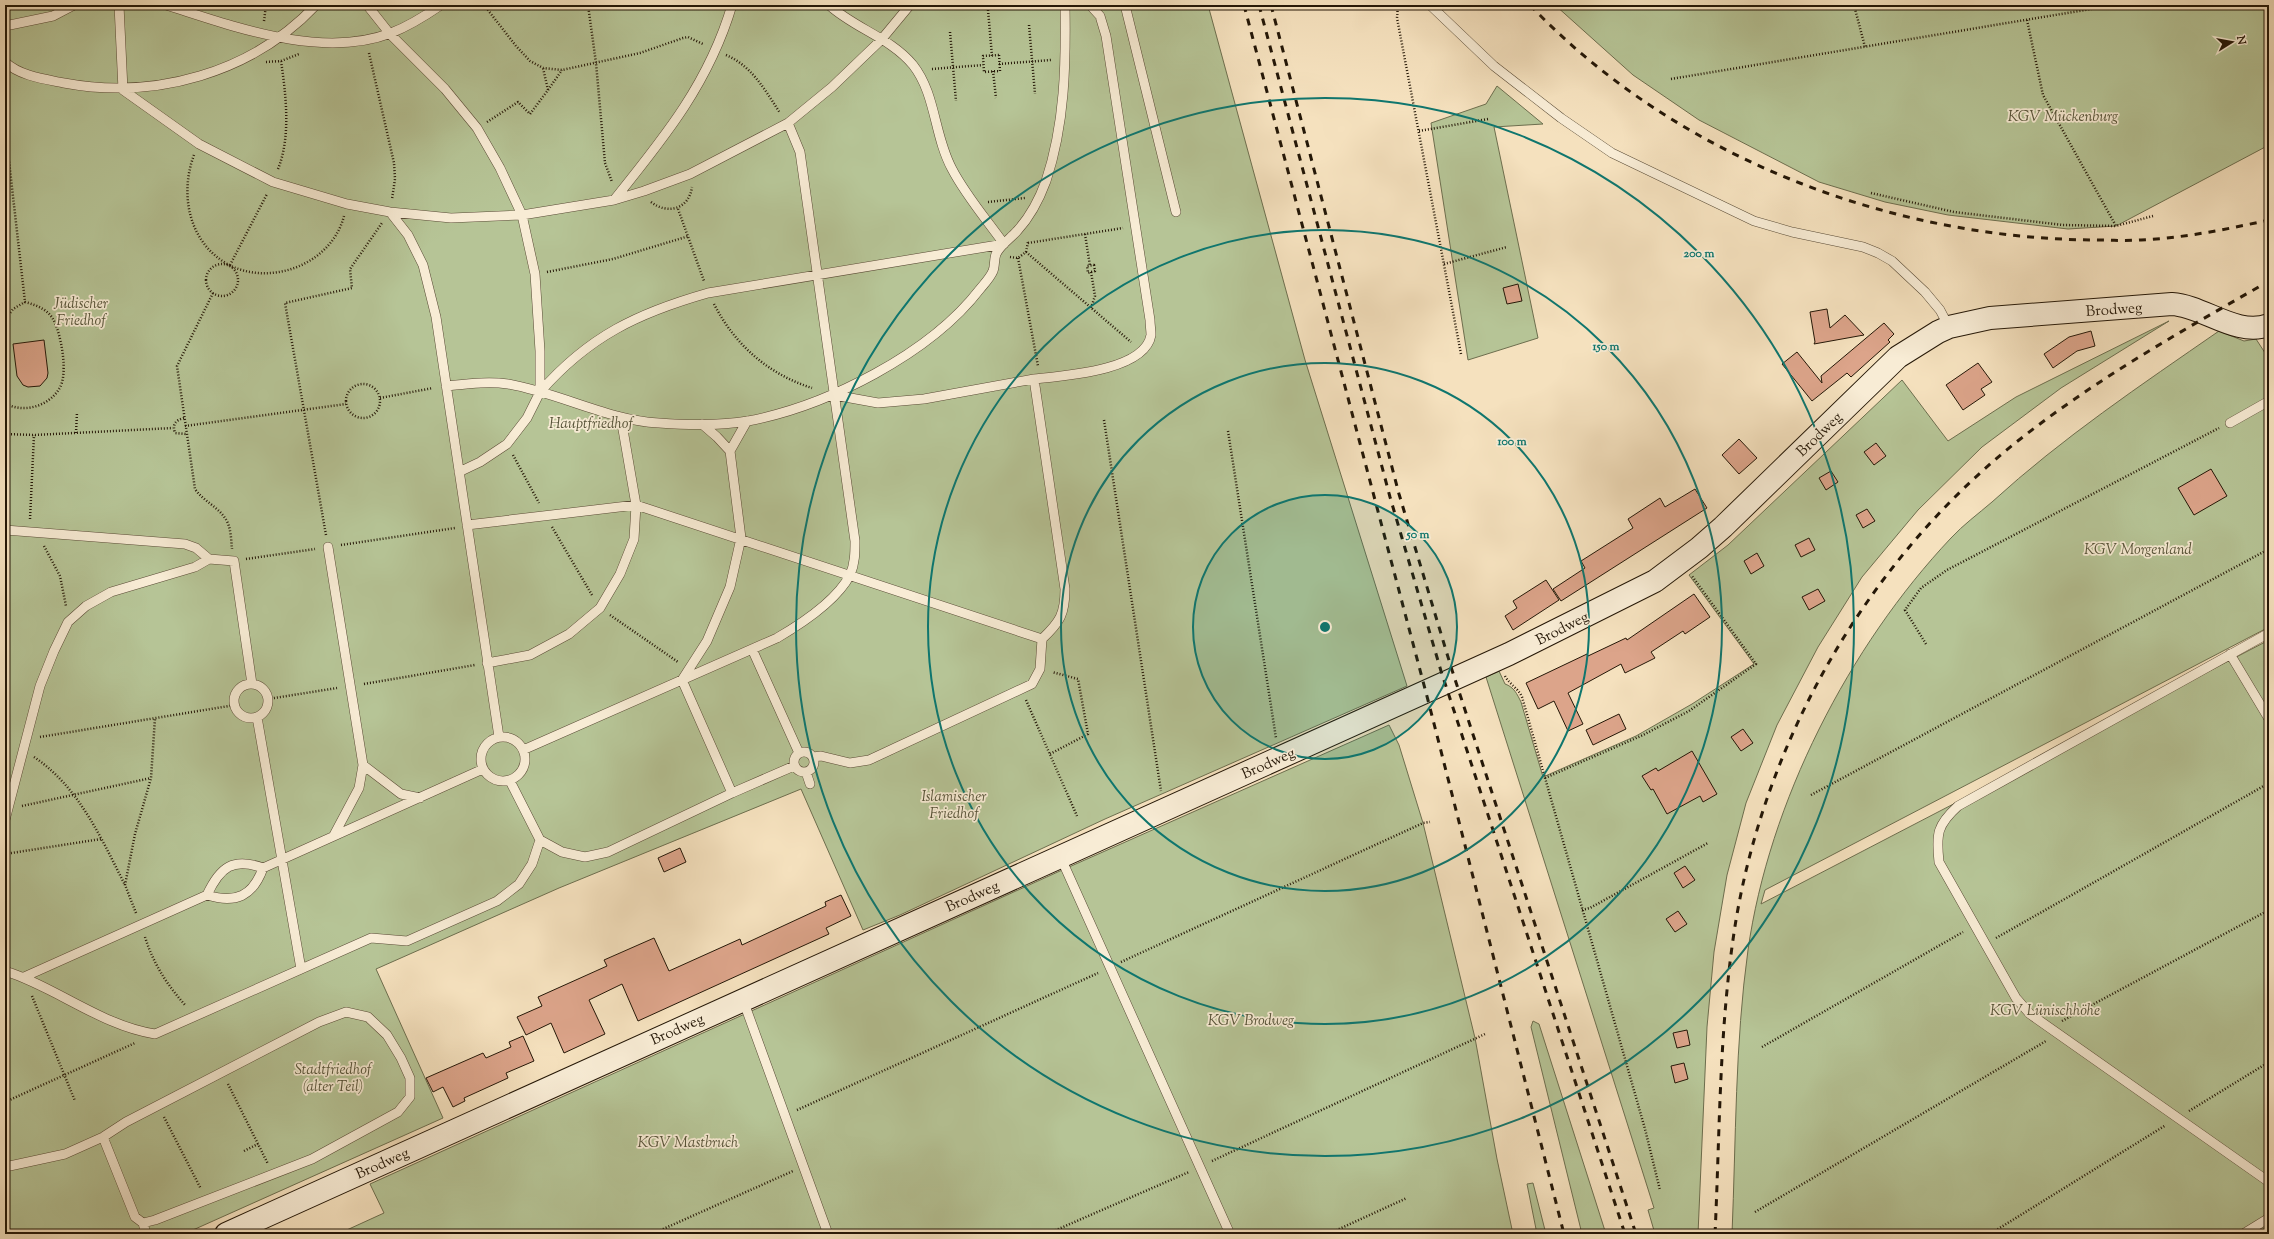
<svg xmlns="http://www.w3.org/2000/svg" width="2274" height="1239" font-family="'Sorts Mill Goudy',serif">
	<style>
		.green { fill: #b6c496; stroke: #6d6e4e }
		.building { fill: #dca48a; stroke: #241707 }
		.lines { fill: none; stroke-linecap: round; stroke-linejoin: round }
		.lane-casing { stroke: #584a35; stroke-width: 10 }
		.secondary-casing { stroke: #241707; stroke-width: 24 }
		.path { stroke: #241707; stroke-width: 2.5; stroke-dasharray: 1 2; stroke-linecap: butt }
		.lane { stroke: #f8ecd5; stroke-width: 9 }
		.secondary { stroke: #f8ecd5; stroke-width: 22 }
		.rail { stroke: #241707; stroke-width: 3; stroke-dasharray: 7 7; stroke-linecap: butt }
		.ring { fill: none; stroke: #0f766e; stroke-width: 2 }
		.labels { text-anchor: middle; stroke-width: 3.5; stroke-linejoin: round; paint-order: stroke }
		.park-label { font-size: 15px; font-style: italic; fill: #575439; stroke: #f8ecd5 }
		.street-label { font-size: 15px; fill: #241707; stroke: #f8ecd5 }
		.centre { fill: #0f766e; stroke: #f8ecd5; stroke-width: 2 }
		.ring-label { font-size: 12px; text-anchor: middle; font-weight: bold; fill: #0f766e; stroke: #f8ecd5; stroke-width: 3.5; stroke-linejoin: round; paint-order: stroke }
	</style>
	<rect width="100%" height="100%" fill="#f5e1be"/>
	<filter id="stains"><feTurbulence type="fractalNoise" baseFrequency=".005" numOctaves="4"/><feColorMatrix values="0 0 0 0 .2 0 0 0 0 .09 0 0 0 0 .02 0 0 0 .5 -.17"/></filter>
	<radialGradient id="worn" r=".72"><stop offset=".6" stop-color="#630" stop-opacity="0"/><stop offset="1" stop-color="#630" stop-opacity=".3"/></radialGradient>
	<path class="green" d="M5 5H1208L1305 360 1407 686 1105 819 900 915 863 930 801 789 559 888 376 969 443 1118 184 1234H5Z
		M1555 5H2269V145L2116 226 2068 229 1948 215 1885 202 1819 182 1699 120 1633 75Z
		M1497 86 1543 124 1494 127 1538 338 1468 360 1431 123 1486 104Z
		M2169 321 2061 388 1982 447 1918 510 1862 577 1818 647 1777 725 1746 803 1727 875 1714 952 1707 1027 1698 1234H1655L1648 1210 1654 1208 1486 677 1499 671 1505 684C1514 687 1517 694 1521 702L1543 777 1636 736 1692 704 1754 664 1689 575 1728 545 1902 380 1948 441 2016 397Z
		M2219 331 2244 341 2256 339 2269 359V627L1765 890 1761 904 2269 640V1234H1732C1736 1140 1735 1043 1748 950 1769 802 1849 646 1951 538 1963 525 1978 514 1992 502 2062 438 2141 385 2219 331Z
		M1389 725 1399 745 1423 823 1475 1038 1497 1159 1513 1234H338L384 1213 370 1184 1060 871Z
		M1533 1021 1539 1024 1606 1234H1582L1531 1027Z
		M1533 1183 1546 1234H1537L1527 1184Z"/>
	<path class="building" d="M1518 284 1522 301 1507 304 1503 288Z
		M1827 309 1830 328 1845 315 1864 335 1814 344 1815 342 1810 312Z
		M1884 323 1894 334 1888 340 1890 342 1851 377 1847 373 1812 401 1782 364 1797 352 1822 383 1821 376Z
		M2091 331 2095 346 2077 351 2053 368 2044 354 2069 337Z
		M44 340 48 373 47 378 40 386 28 387 23 385 17 376 13 344Z
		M1978 363 1992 382 1981 389 1985 395 1963 410 1946 385Z
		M1739 439 1757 458 1739 474 1722 455Z
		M1876 443 1886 456 1874 465 1864 452Z
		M2211 469 2227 496 2194 515 2178 488Z
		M1831 471 1838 482 1826 490 1819 478Z
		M1695 489 1707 508 1561 601 1553 589 1585 568 1581 561 1633 528 1628 519 1660 498 1665 507Z
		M1867 509 1875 521 1863 528 1856 515Z
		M1809 538 1815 550 1801 557 1795 545Z
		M1757 553 1764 566 1751 574 1744 561Z
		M1546 580 1559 600 1513 630 1505 616 1517 608 1513 601Z
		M1818 589 1825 601 1809 610 1802 597Z
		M1694 594 1710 617 1685 634 1683 631 1651 652 1655 658 1625 673 1621 664 1568 693 1583 724 1568 731 1554 701 1538 709 1526 683 1587 654 1588 656 1626 638 1627 640Z
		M1619 714 1626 729 1593 745 1586 730Z
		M1743 729 1753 743 1741 751 1731 737Z
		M1692 751 1717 794 1703 802 1700 796 1667 814 1653 789 1651 790 1642 776 1656 768 1658 771Z
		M680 848 686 862 664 872 658 858Z
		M1685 866 1695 880 1683 888 1674 873Z
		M841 895 851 916 826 928 829 934 638 1021 622 984 589 1000 605 1034 564 1053 551 1023 526 1035 517 1017 542 1006 538 997 607 966 604 960 654 938 669 971 740 939 742 945 826 906 825 902Z
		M1678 911 1687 924 1675 932 1666 919Z
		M1687 1030 1690 1045 1677 1048 1673 1033Z
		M523 1036 534 1061 506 1073 508 1078 464 1098 465 1101 453 1107 443 1087 433 1092 426 1078 483 1053 486 1058 511 1047 509 1042Z
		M1684 1063 1688 1079 1675 1083 1671 1066Z"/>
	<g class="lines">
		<defs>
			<path id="lane" d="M119 5 123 90 199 144 273 182 347 204 390 212 451 218 522 215 614 200 644 191 690 174 788 123 832 87 881 40 910 5
				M166 5C233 26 321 60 391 33 409 26 425 16 441 5
				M367 5 390 34 445 89 477 128 500 168 522 215 535 274 540 351V392L527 418 507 444 480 462 459 472
				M1125 5 1176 212
				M1430 5 1494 66 1561 118 1612 153 1754 221 1792 232 1863 247 1878 253 1892 261 1925 292 1940 310 1949 327
				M5 26 53 16 74 5
				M5 62C20 76 44 79 64 83 155 100 252 73 316 5
				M614 200C664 138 709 83 732 5
				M390 212 408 235 423 265 436 317 499 737
				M446 386C466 384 488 381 508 384 560 393 606 420 659 423 687 425 719 426 748 421 827 406 930 354 980 289 984 284 990 278 993 271 995 266 994 259 996 254 1000 245 1011 238 1017 231 1030 217 1039 200 1046 181 1065 124 1066 64 1065 5
				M540 392C589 336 638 313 708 293L1004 244C987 220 966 196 952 169 934 136 936 94 913 65 891 38 854 28 829 5
				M834 395 878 403 924 399 1034 379
				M2230 423 2269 401
				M702 424 717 437 730 451 741 538 730 587 707 641 682 680 732 793
				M730 451 747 421
				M467 525 636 505 1042 639C1060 622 1065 614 1065 589L1034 379C1063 376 1145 371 1151 335 1151 330 1150 325 1150 320L1106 36 1100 16 1090 5
				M5 530 185 544 196 548 209 559
				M328 547 363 765 359 788 334 835
				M2269 633 1958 806C1937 825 1936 834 1939 862L2016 998 2030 1014 2269 1182
				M752 649 799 753
				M2230 654 2269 719
				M487 663 530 655 569 634 600 608 620 574 634 539 636 505 621 418
				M234 701a17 17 0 1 1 34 0a17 17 0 1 1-34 0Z
				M257 717 301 969
				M481 759a22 22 0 1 1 44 0a22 22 0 1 1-44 0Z
				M523 750 777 638C801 624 837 600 850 575 855 564 855 552 855 541L800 152 788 123
				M794 762a10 10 0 1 1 20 0a10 10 0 1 1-20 0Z
				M813 757 821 756 850 763 869 760 1032 684 1040 669 1042 639
				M363 765 401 794 420 798
				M806 772 810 784
				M510 781 540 840 562 852 585 857 608 852 732 793 794 766
				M5 820 40 686 54 651 68 622 86 606 111 592 195 567 209 559 234 561 252 684
				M1060 856 1230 1234
				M207 895C236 904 253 896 263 868
				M5 971C56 987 102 1026 155 1034L371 938 407 941 497 901 519 884 532 864 540 840
				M24 977 207 895C220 867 233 857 263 868L483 769
				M743 1000 828 1234
				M103 1137 135 1217 143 1223
				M5 1167 65 1154 103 1137 126 1122 319 1022 346 1012 368 1017 387 1035 401 1058 410 1078V1097L398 1112 312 1159 155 1220 143 1223 146 1234
				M338 1234H339
				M2243 1234 2269 1218"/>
			<path id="secondary" d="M226 1234 1509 654 1655 581 1699 548 1723 527 1898 357 1938 332 1949 327 1990 318 2172 304C2204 306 2236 337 2269 325"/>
		</defs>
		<use href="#lane" class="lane-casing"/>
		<use href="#secondary" class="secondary-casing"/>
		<path class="path" d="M484 5 516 46 530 61 543 68 562 70 640 53 683 38 688 37 703 44
			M588 5 596 63 605 163 612 182
			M1398 5 1397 18 1461 354
			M1854 5 1865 47
			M988 10 992 56
			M2027 20 2043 95 2116 226 2153 216
			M264 21 266 5
			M1029 25 1035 94
			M950 32 956 101
			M369 53 394 163 395 179 392 199
			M726 55C752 66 765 90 780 113
			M999 55 1000 71 984 72 983 56Z
			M266 62 281 61 299 54
			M999 64 1051 60
			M932 69 983 65
			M993 71 996 98
			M1671 79 2115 5
			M548 90 562 70
			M487 122 518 102 530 114 548 90 543 68
			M5 126 25 302C36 305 47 309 53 319 61 333 69 375 59 389 49 406 23 414 5 403
			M1419 131 1488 119
			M194 155C179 195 189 245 231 266 274 286 332 263 344 216
			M278 169C291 137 286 95 281 61
			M1871 193 1954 212 2063 225 2116 226
			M651 202C668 215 689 209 692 187
			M988 202 1025 198
			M678 209 704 281
			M1085 234 1090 266
			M1028 243 1123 228
			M1026 252 1131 342
			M1010 257 1018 258 1026 252 1028 242
			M1018 258 1038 366
			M206 280a16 16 0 1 1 32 0a16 16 0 1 1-32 0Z
			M1444 264 1507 247
			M230 265 267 194
			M1094 265 1095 271 1088 273 1087 266Z
			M547 272 613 259 689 236
			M213 293 177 366 195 489C203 501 217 506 225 518 231 526 231 539 232 549
			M714 304C735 345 768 374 812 388
			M1091 308 1095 296 1091 272
			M5 320 13 309 25 302
			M346 401a17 17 0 1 1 34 0a17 17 0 1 1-34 0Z
			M380 398 433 388
			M184 418C176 420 172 424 175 433L186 434
			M1104 420 1161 791
			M185 426 346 404
			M1228 431 1276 738
			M76 433 77 412
			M5 434 34 435 173 428
			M513 455 539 503
			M30 519 34 435
			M552 527 592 595
			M326 535 285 303 352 288 350 269 382 223
			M341 545 455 528
			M44 546 60 576 66 606
			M246 559 315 549
			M610 615 678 662
			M1926 644 1905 610 1921 588 1947 570 2219 428
			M1505 676C1510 685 1518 688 1522 697L1645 1129 1660 1190
			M364 684 475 665
			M268 699 337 688
			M1026 700 1077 816
			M40 737 235 705
			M1050 754 1088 734 1078 679 1052 672
			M34 757C79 787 101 838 125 885
			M1545 778 1643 735 1689 711 1756 664 1692 576
			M1811 795 2269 549
			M22 806 151 778
			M5 854 101 839
			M1582 910 1590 908 1708 843
			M136 913 125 885 135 834 151 778 155 718
			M145 937C153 963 167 985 186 1006
			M1996 938 2269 783
			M1121 962 1423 823 1430 822
			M32 996 75 1101
			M2062 1021 2269 910
			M1762 1047 1963 932
			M228 1084 268 1164
			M5 1102 135 1043
			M797 1110 1098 973
			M2189 1111 2269 1062
			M164 1117 201 1189
			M244 1151 258 1144
			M1212 1161 1485 1034
			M1755 1212 2046 1041
			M652 1234 793 1171
			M1047 1234 1189 1172
			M1328 1234 1407 1198
			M1990 1234 2166 1125"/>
		<use href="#lane" class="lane"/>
		<use href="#secondary" class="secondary"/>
		<path class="rail" d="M1244 5 1429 704 1564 1234
			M1259 5 1390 497 1441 671 1625 1234
			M1271 5 1399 494 1451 667 1636 1234
			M1530 5C1674 156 1887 238 2093 240 2109 240 2125 241 2141 240 2184 238 2228 229 2269 220
			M1715 1234C1720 1130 1719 1024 1736 920 1768 730 1875 550 2028 433 2103 375 2187 328 2269 281"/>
	</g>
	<circle cx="1325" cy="627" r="132" fill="#0f766e" fill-opacity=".12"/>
	<g class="ring">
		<circle cx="1325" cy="627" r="132"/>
		<circle cx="1325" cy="627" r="264"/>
		<circle cx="1325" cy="627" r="397"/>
		<circle cx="1325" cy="627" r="529"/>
	</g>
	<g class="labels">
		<g class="park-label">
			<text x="2063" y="121">KGV Mückenburg</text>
			<text x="81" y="308">Jüdischer<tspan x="81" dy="17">Friedhof</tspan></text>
			<text x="591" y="428">Hauptfriedhof</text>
			<text x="2138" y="554">KGV Morgenland</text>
			<text x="954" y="801">Islamischer<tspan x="954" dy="17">Friedhof</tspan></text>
			<text x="2045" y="1015">KGV Lünischhöhe</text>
			<text x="1251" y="1025">KGV Brodweg</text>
			<text x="333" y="1074">Stadtfriedhof<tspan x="333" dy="17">(alter Teil)</tspan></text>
			<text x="688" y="1147">KGV Mastbruch</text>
		</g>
		<g class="street-label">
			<text transform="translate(2114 309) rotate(-4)" y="5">Brodweg</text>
			<text transform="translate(1819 434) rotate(-44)" y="5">Brodweg</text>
			<text transform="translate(1562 628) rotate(-27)" y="5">Brodweg</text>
			<text transform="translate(1268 763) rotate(-24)" y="5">Brodweg</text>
			<text transform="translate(972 896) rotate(-24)" y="5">Brodweg</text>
			<text transform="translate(677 1029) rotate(-24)" y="5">Brodweg</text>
			<text transform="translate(382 1163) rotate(-24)" y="5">Brodweg</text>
		</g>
	</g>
	<circle cx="1325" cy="627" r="6" class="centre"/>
	<g class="ring-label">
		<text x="1699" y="257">200 m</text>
		<text x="1606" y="350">150 m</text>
		<text x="1512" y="445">100 m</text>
		<text x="1418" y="538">50 m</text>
	</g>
	<rect width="2274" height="1239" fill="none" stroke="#f5e1be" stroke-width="20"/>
	<rect x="6" y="6" width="2262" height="1227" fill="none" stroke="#241707" stroke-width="2"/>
	<rect x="10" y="10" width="2254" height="1219" fill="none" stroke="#241707"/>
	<g transform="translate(2232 42) rotate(79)" stroke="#f8ecd5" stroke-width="3" paint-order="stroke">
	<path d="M0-3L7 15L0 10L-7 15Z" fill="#241707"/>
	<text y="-6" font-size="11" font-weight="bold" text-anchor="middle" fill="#241707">N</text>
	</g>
	<rect width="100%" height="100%" filter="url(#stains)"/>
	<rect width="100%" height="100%" fill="url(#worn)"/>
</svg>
